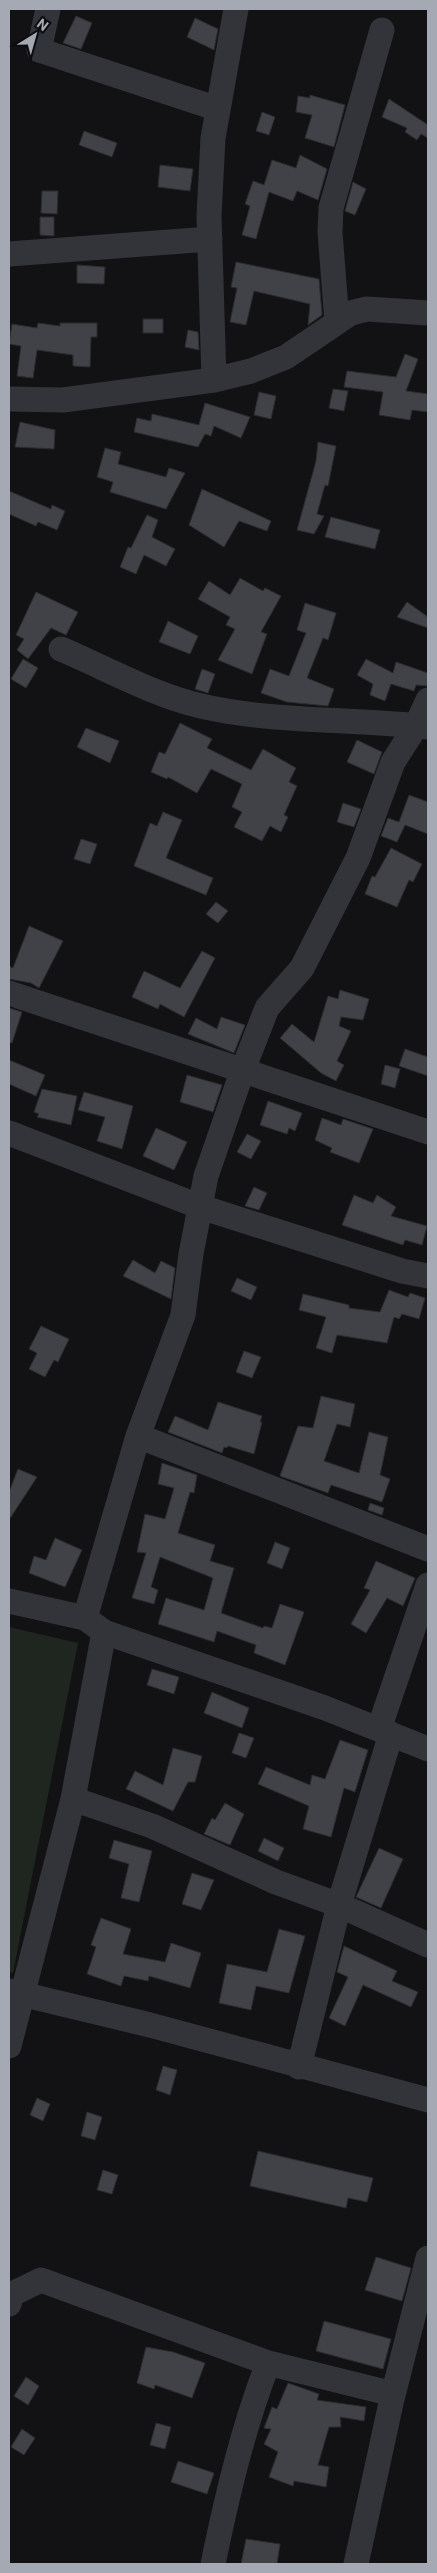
<svg xmlns="http://www.w3.org/2000/svg" width="437" height="2573" font-family="Roboto,sans-serif">
	<style>
		.green { fill: #1e261f }
		.building { fill: #414247; stroke: #2c2c30 }
		.lines { fill: none; stroke-linecap: round; stroke-linejoin: round }
		.minor { stroke: #333439; stroke-width: 25 }
	</style>
	<rect width="100%" height="100%" fill="#121214"/>
	<path class="green" d="M9 1627 78 1643 13 1973 9 1972Z"/>
	<path class="building" d="M76 16 92 23 81 49 63 43Z
		M195 18 218 29 214 50 187 37Z
		M310 95 345 105 334 147 305 138 312 115 296 112 298 96 310 98Z
		M389 99 428 125V138L421 134 417 140 405 132 407 128 382 117Z
		M262 112 275 117 269 135 256 131Z
		M84 131 117 143 112 157 79 145Z
		M300 155 327 169 318 200 297 191 293 201 269 192 256 239 242 235 250 206 245 204 253 181 264 185 272 160 296 168Z
		M160 165 193 169 190 191 158 187Z
		M353 182 366 189 355 215 345 211Z
		M42 191H58L57 214 41 213Z
		M40 217H54V236L40 235Z
		M236 262 319 279 322 315 308 325 310 304 254 291 246 325 230 322 237 288 231 287Z
		M77 265 105 267 104 284 77 283Z
		M143 319H163V333H143Z
		M38 323 60 326V323H97V337H91L90 367 73 366V355L37 350 33 378 17 376 21 346 9 344 12 324 37 328Z
		M188 330 198 332 199 350 185 347Z
		M405 354 418 359 406 391 428 394V412L412 410 410 420 379 415 383 392 344 387 347 371 396 377Z
		M333 389 348 391 344 411 329 408Z
		M259 392 276 396 271 419 254 415Z
		M205 403 250 417 241 438 214 426 211 436 205 434 198 447 134 432 137 418 151 421 152 414 199 425Z
		M20 422 55 430 54 449 15 447Z
		M318 442 336 446 328 486 325 485 317 514 324 516 314 534 297 530 316 461Z
		M105 448 121 452 118 464 166 477 169 468 185 473 166 509 110 492 113 482 97 477Z
		M202 489 271 521 267 531 239 521 224 547 189 525Z
		M9 491 51 509 52 505 65 511 57 530 38 522 36 526 9 514Z
		M147 515 158 520 152 537 175 549 166 566 144 555 136 574 120 567 128 547 131 548Z
		M331 517 380 530 375 549 325 537Z
		M240 578 263 591 265 588 281 596 261 632 267 634 252 674 218 660 235 629 226 625 230 617 198 599 209 581 230 595Z
		M36 592 78 612 66 635 51 628 28 659 17 650 24 639 16 635Z
		M407 602 428 617V628L397 617Z
		M305 603 336 613 328 640 323 638 307 678 334 689 328 706 287 702 261 693 270 669 289 676 306 633 297 630Z
		M168 621 198 636 190 654 159 642Z
		M23 659 38 668 26 688 11 679Z
		M366 659 393 673 396 662 428 673V686L416 685 414 691 391 684 385 701 370 695 373 684 357 675Z
		M202 669 215 674 208 693 195 689Z
		M180 723 212 739 207 748 251 770 263 749 296 768 289 782 297 786 284 815 288 817 281 832 270 826 262 841 234 827 242 812 232 807 242 784 211 769 197 793 168 777 167 779 151 772 159 752 165 754Z
		M86 728 119 741 110 763 77 747Z
		M357 740 382 752 374 774 347 762Z
		M409 795 428 802V834L405 825 397 842 381 836 388 818 399 822Z
		M343 803 361 809 354 827 337 822Z
		M163 812 182 820 166 858 213 878 206 895 134 866 150 823 157 826Z
		M81 839 97 844 90 864 74 859Z
		M391 848 422 864 413 882 409 880 397 907 365 894 372 876 375 877Z
		M216 902 228 911 218 923 206 914Z
		M29 926 63 941 39 988 31 983 9 979V966L13 968Z
		M202 951 215 958 184 1017 160 1004 158 1009 132 997 144 971 180 988Z
		M340 990 369 999 363 1020 341 1017 339 1026 351 1031 337 1061 344 1065 336 1081 321 1073 280 1038 292 1024 314 1042 328 996 338 999Z
		M9 1008 22 1012 12 1043 9 1042Z
		M221 1017 245 1025 234 1053 188 1034 196 1018 217 1029Z
		M405 1049 428 1057V1076L399 1066Z
		M9 1060 45 1075 36 1096 9 1084Z
		M385 1065 400 1069 395 1088 381 1084Z
		M187 1075 222 1085 213 1112 180 1102Z
		M42 1089 77 1096 71 1125 37 1117 39 1114 34 1112Z
		M84 1092 133 1106 122 1149 97 1141 105 1117 78 1110Z
		M268 1101 302 1113 295 1131 289 1128 287 1134 260 1125Z
		M322 1118 341 1125 343 1119 373 1129 359 1163 330 1152 332 1148 315 1140Z
		M156 1128 187 1142 174 1170 143 1156Z
		M247 1134 261 1141 251 1159 237 1152Z
		M254 1187 267 1193 259 1210 245 1206Z
		M354 1195 373 1203 377 1195 396 1207 391 1216 427 1226 422 1245 405 1240 403 1245 342 1225Z
		M133 1260 155 1273 161 1261 175 1268 171 1299 123 1276Z
		M237 1278 257 1287 251 1300 231 1291Z
		M389 1290 408 1297 410 1293 425 1298 419 1319 402 1314 399 1319 394 1317 387 1343 337 1335 332 1353 316 1348 326 1317 299 1310 303 1294 349 1305V1308L380 1312Z
		M41 1326 69 1339 58 1362 54 1360 45 1377 29 1369 37 1353 29 1349Z
		M244 1351 261 1357 252 1378 236 1372Z
		M321 1396 355 1404 350 1427 337 1424 324 1461 359 1473 369 1432 388 1437 380 1475 390 1479 382 1502 331 1485 328 1493 280 1476 298 1426 313 1428Z
		M218 1402 262 1416 260 1422H262L254 1454 228 1446 227 1448 224 1447 222 1453 168 1432 175 1416 208 1430Z
		M162 1463 197 1475 194 1493 190 1492 178 1533 215 1545 210 1561 234 1568 221 1613 263 1628 264 1626 272 1628 280 1604 304 1612 285 1665 254 1653 256 1645 217 1631 214 1642 158 1624 166 1598 204 1610 213 1578 160 1557 151 1587 158 1590 154 1604 132 1598 146 1553 137 1552 145 1514 165 1519 174 1488 158 1484Z
		M18 1469 37 1477 9 1520V1492Z
		M370 1503 384 1508 382 1515 368 1510Z
		M55 1538 82 1550 65 1587 29 1573 34 1556 46 1560Z
		M275 1542 290 1548 282 1569 267 1563Z
		M376 1561 415 1578 403 1606 387 1598 366 1633 351 1624 370 1590 364 1588Z
		M152 1669 179 1677 174 1694 147 1685Z
		M212 1692 249 1708 242 1728 204 1713Z
		M239 1733 254 1738 246 1758 232 1753Z
		M340 1740 368 1750 355 1792 344 1788 331 1837 303 1829 309 1806 258 1784 266 1767 310 1785 312 1775 325 1779Z
		M173 1748 202 1756 195 1782H188L173 1811 126 1789 135 1771 163 1785Z
		M225 1803 244 1814 230 1845 204 1834 212 1818 215 1820Z
		M264 1838 284 1848 278 1861 258 1851Z
		M114 1840 152 1851 139 1902 121 1898 129 1864 109 1858Z
		M379 1848 403 1859 381 1908 356 1897Z
		M192 1873 214 1880 201 1910 182 1904Z
		M101 1918 131 1929 123 1954 165 1962 171 1943 201 1953 190 1988 149 1976 148 1981 124 1976 121 1986 87 1974 96 1947 91 1945Z
		M279 1929 305 1936 289 1993 256 1986 251 2010 219 2003 227 1964 267 1972Z
		M344 1946 397 1971 392 1981 418 1992 411 2007 363 1985 345 2026 329 2018 348 1977 337 1972Z
		M163 2066 177 2070 170 2095 156 2090Z
		M37 2098 50 2104 43 2121 30 2115Z
		M87 2112 102 2117 95 2140 81 2136Z
		M258 2151 373 2178 367 2202 348 2198 346 2208 250 2186Z
		M103 2170 118 2175 112 2194 97 2190Z
		M376 2257 411 2268 402 2301 365 2290Z
		M324 2321 391 2339 383 2369 316 2351Z
		M146 2347 173 2352 205 2363 192 2398 155 2385 154 2389 137 2383Z
		M26 2377 39 2386 28 2405 14 2396Z
		M288 2383 319 2394 317 2400 366 2407 364 2421 340 2417 341 2427H329L318 2465 329 2467 326 2487 294 2481 293 2486 269 2477 278 2452 264 2444 271 2429 264 2428 272 2407 277 2409Z
		M156 2423 171 2427 165 2449 150 2445Z
		M22 2429 35 2438 24 2455 11 2447Z
		M178 2461 214 2473 207 2494 171 2482Z
		M246 2539 280 2544 277 2564H241Z"/>
	<g class="lines">
		<path class="minor" d="M48 9 39 50 218 109
			M9 254 210 239
			M337 322 330 232 331 208 382 30
			M214 380 209 216 213 138 236 9
			M9 399 63 400 214 380 251 371 286 357 351 313 367 309 428 313
			M61 649C106 668 153 695 201 706 275 723 353 718 428 727
			M9 993 428 1132
			M9 1133 201 1207 402 1271 428 1276
			M138 1436 428 1549
			M9 1601 85 1618 104 1632 325 1708 428 1749
			M85 1618 138 1436 183 1315 191 1254 206 1176 242 1072 267 1008 302 968 358 858 393 762 416 726 428 700
			M379 1729 428 1585
			M73 1799 152 1826 276 1882 339 1905 428 1945
			M9 1991 150 2025 428 2100
			M9 2046 73 1799 104 1632
			M299 2067 339 1905 391 1734
			M9 2304 12 2294 41 2280 268 2363 393 2394
			M213 2564C227 2496 243 2428 268 2363
			M356 2564 391 2403 428 2258"/>
	</g>
	<rect width="437" height="2573" fill="none" stroke="#a4a9b4" stroke-width="20"/>
	<g transform="translate(35 35) rotate(37)" stroke="#0d0d0f" stroke-width="4" paint-order="stroke">
	<path d="M0-4L9 19L0 12L-9 19Z" fill="#a4a9b4"/>
	<text y="-8" font-size="14" font-weight="bold" text-anchor="middle" fill="#a4a9b4">N</text>
	</g>
</svg>
